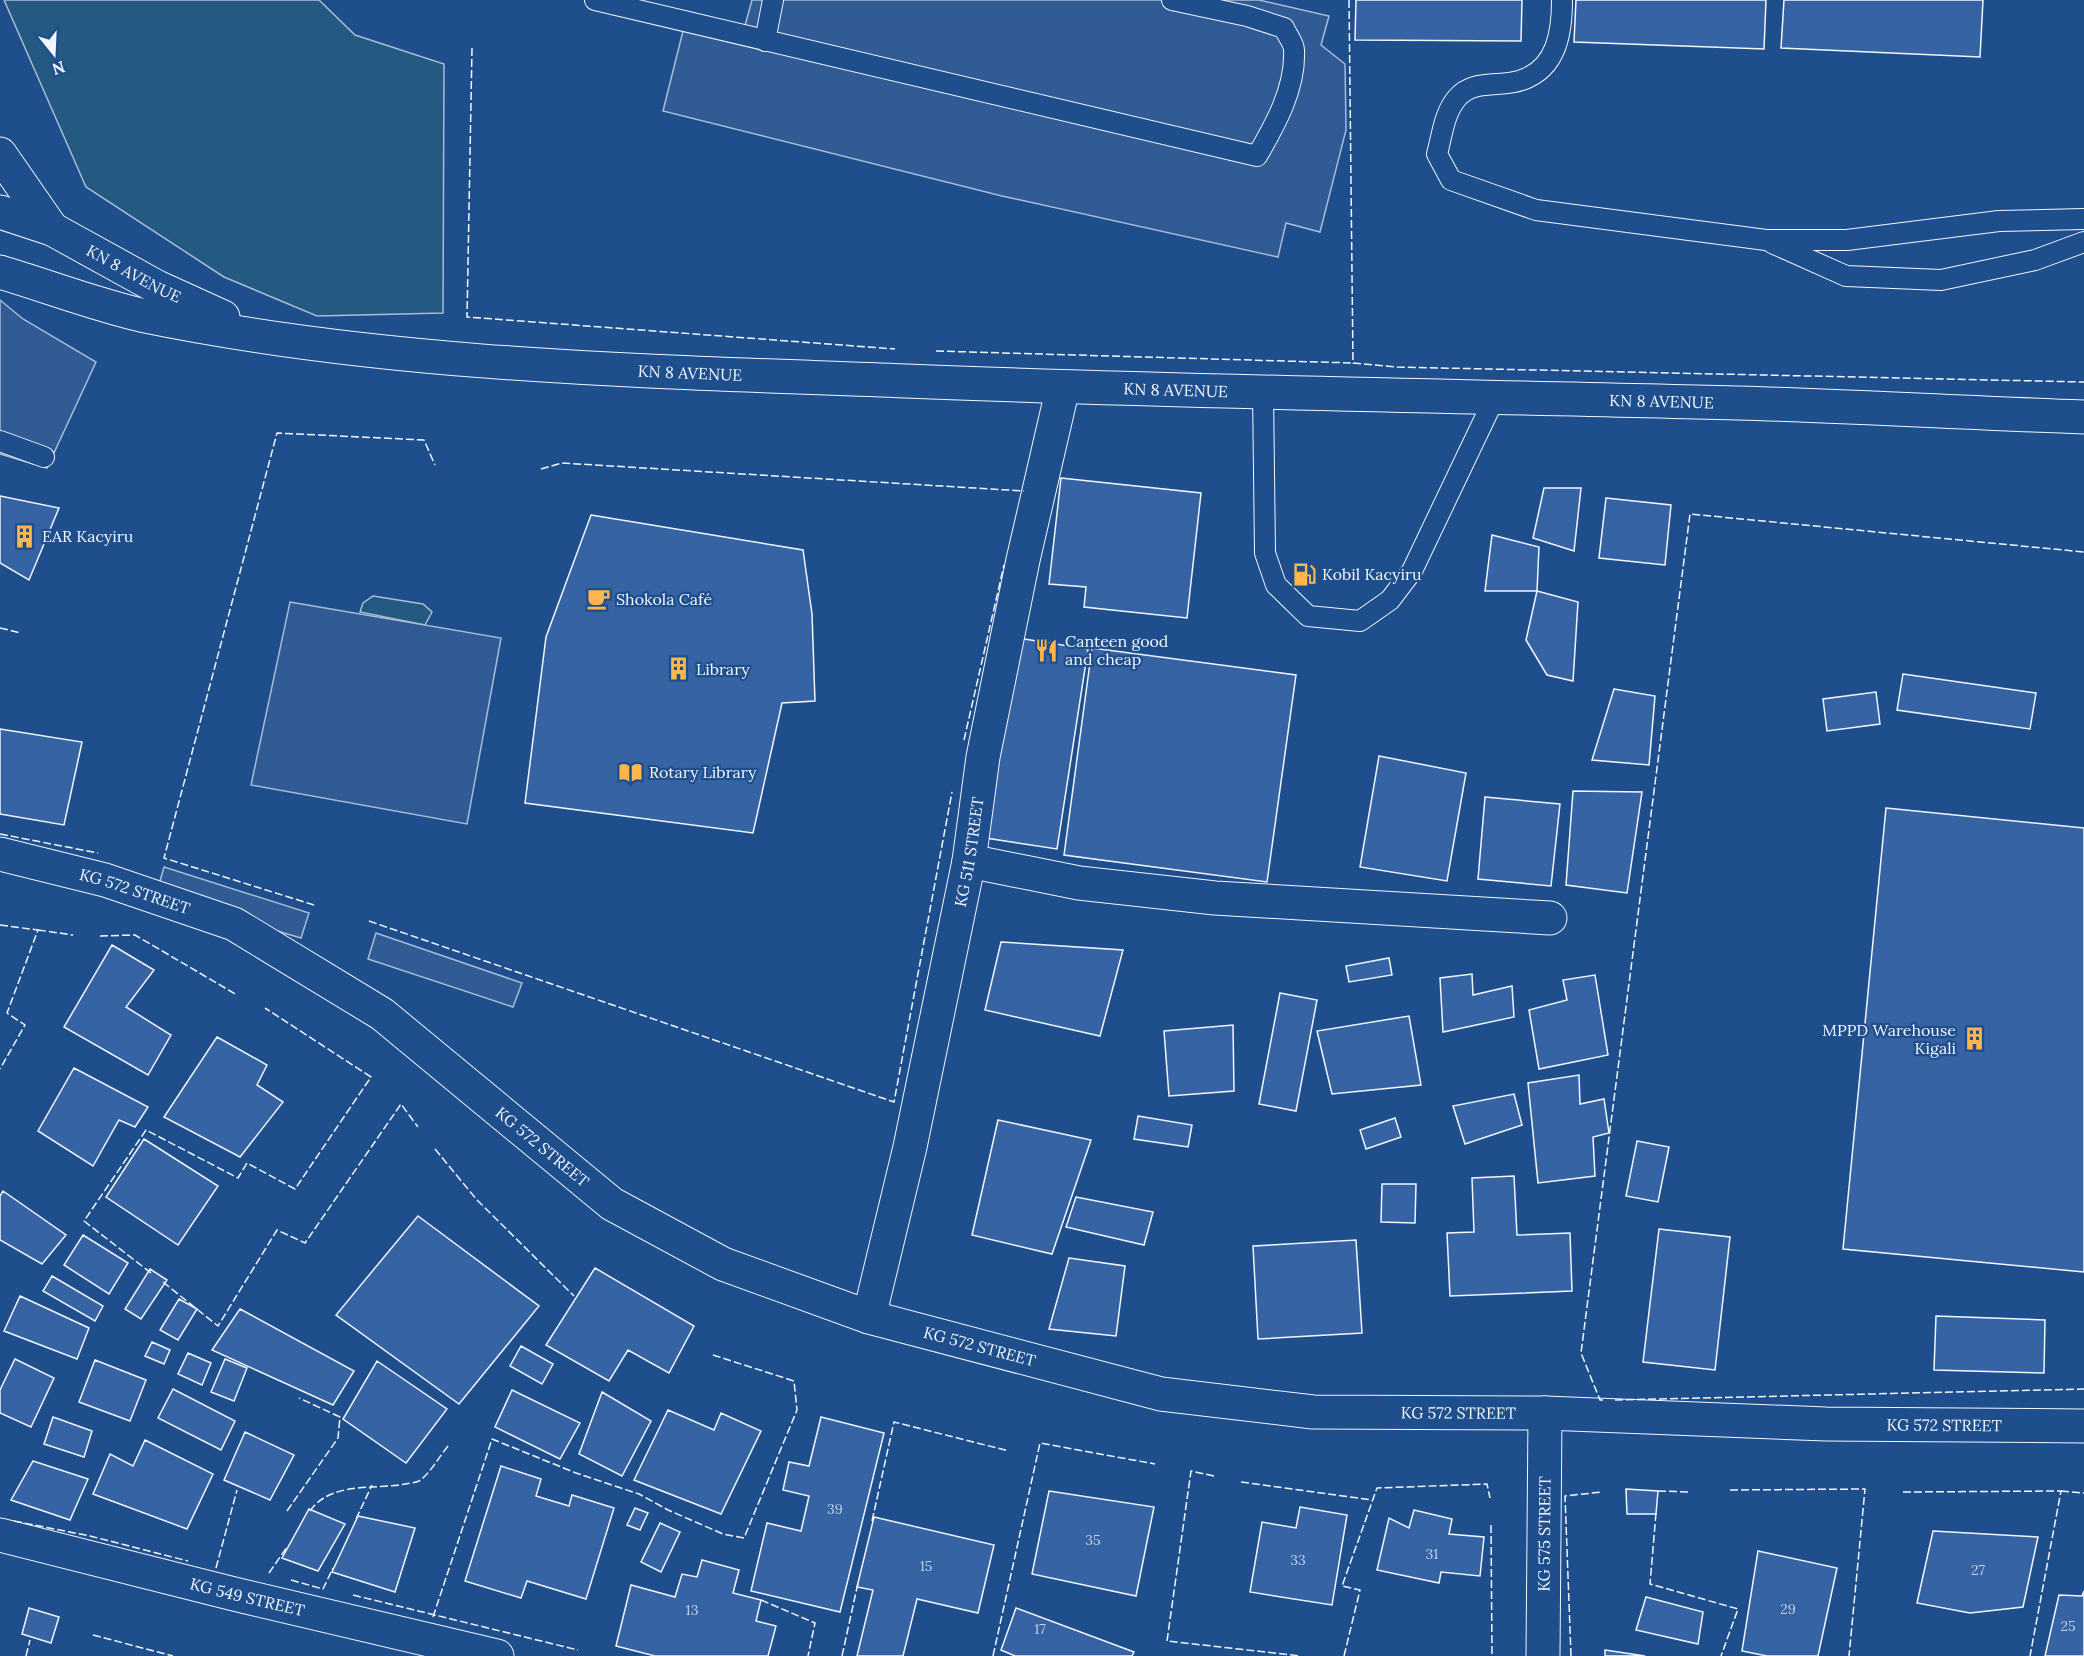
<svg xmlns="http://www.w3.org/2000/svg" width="2084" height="1656" font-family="Lora,serif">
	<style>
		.green { fill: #245a82; stroke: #a8bbd7; stroke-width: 1.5 }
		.parking { fill: #305b95; stroke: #a8bbd7; stroke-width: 1.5 }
		.building { fill: #3563a3; stroke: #f2f6ff; stroke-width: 1.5 }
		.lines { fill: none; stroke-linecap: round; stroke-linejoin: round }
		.service-casing { stroke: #f2f6ff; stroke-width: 22 }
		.minor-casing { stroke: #f2f6ff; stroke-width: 35 }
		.secondary-casing { stroke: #f2f6ff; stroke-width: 35 }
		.service { stroke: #1f4e8c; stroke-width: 20 }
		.minor { stroke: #1f4e8c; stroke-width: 33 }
		.secondary { stroke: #1f4e8c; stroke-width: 33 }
		.fence { stroke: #f2f6ff; stroke-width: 1.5; stroke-dasharray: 8 3; stroke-linecap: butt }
		.labels { text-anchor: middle; stroke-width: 4.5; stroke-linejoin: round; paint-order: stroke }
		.number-label { font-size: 14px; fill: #c3d1e8 }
		.street-label { font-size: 16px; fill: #f2f6ff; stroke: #1f4e8c }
		.poi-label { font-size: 16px; fill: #f2f6ff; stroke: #1f4e8c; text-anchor: start }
	</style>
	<rect width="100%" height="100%" fill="#1f4e8c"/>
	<path class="green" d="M4 0H319L355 35 444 64 443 313 317 316 224 277 86 187Z
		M373 596 423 604 432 612 425 625 360 612 363 603Z"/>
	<path class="parking" d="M752 0H1259L1329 16 1321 45 1345 64 1346 130 1320 232 1286 223 1278 257 1002 196 663 111 684 27 740 44Z
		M0 300 23 319 96 362 47 468 0 454Z
		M290 602 501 638 467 824 251 785Z
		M164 867 309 913 301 938 156 895Z
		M376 933 522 983 513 1007 368 959Z"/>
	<path class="building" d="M1356 0H1522L1521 41 1355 40Z
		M1576 0H1766L1764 49 1574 42Z
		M1784 0H1983L1980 57 1781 48Z
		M1061 478 1201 493 1187 618 1084 607 1086 587 1049 584Z
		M1544 488H1581L1574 551 1533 538Z
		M0 496 59 508 29 580 0 563Z
		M1606 498 1671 505 1665 565 1599 558Z
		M591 515 803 550 812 614 815 701 782 703 753 833 525 803 546 637Z
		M1492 535 1539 547 1537 591H1485Z
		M1537 591 1578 602 1573 681 1547 675 1526 640Z
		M1018 638 1088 649 1057 849 986 838Z
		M1092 648 1296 675 1267 882 1064 855Z
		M1903 674 2036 693 2030 729 1897 710Z
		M1614 689 1655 696 1649 765 1592 760Z
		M1876 692 1880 724 1827 731 1823 699Z
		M0 729 82 742 64 825 0 814Z
		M1379 756 1466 773 1447 881 1360 867Z
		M1573 791 1642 792 1627 893 1566 885Z
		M1485 797 1560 804 1551 886 1478 879Z
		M1886 808 2084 828V1272L1843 1249Z
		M1001 942 1123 950 1100 1036 985 1010Z
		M112 945 154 970 126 1007 171 1035 148 1075 64 1027Z
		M1389 958 1392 975 1349 982 1346 966Z
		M1472 974 1473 995 1512 986 1514 1017 1443 1032 1440 978Z
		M1595 975 1608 1055 1539 1069 1529 1010 1567 1000 1563 980Z
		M1280 993 1317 1000 1296 1111 1259 1104Z
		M1409 1016 1421 1085 1332 1094 1317 1031Z
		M1233 1025 1234 1091 1169 1096 1164 1031Z
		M217 1037 267 1065 257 1085 283 1102 240 1157 164 1117Z
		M74 1068 148 1107 135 1127 119 1120 93 1166 38 1131Z
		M1579 1075 1580 1104 1604 1099 1609 1133 1593 1137 1595 1176 1538 1183 1528 1083Z
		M1514 1094 1522 1125 1465 1144 1453 1106Z
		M1138 1116 1192 1125 1188 1147 1134 1139Z
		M1395 1118 1401 1137 1366 1149 1360 1130Z
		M998 1120 1091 1140 1052 1254 972 1235Z
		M144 1139 218 1186 178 1245 106 1197Z
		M1637 1141 1669 1147 1658 1202 1626 1196Z
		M1514 1176 1517 1235 1570 1233 1572 1291 1450 1296 1447 1233 1474 1232 1472 1178Z
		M1382 1184H1416L1415 1223 1381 1222Z
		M3 1191 66 1235 42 1264 0 1240V1196Z
		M1076 1197 1153 1212 1144 1245 1066 1227Z
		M418 1216 539 1306 459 1404 336 1315Z
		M1659 1229 1730 1237 1715 1370 1643 1362Z
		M83 1235 128 1263 109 1294 64 1265Z
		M1356 1240 1362 1333 1258 1339 1253 1246Z
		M1069 1258 1125 1266 1116 1336 1049 1329Z
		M595 1268 694 1326 669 1373 628 1350 609 1381 546 1345Z
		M150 1269 167 1280 141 1319 125 1309Z
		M52 1276 103 1306 95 1321 43 1291Z
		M20 1296 89 1328 77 1359 4 1331Z
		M179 1299 197 1309 178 1340 160 1330Z
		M240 1309 354 1371 333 1405 212 1350Z
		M1936 1316 2045 1320 2044 1373 1934 1370Z
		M152 1342 170 1350 164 1364 145 1356Z
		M521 1346 553 1364 542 1384 510 1366Z
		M188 1353 211 1363 202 1385 178 1374Z
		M15 1359 54 1378 31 1427 0 1413V1390Z
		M225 1359 247 1368 234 1401 211 1392Z
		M95 1360 146 1380 130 1421 79 1402Z
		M377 1361 447 1409 406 1463 343 1419Z
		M173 1389 235 1421 221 1450 158 1418Z
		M512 1390 580 1423 560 1459 495 1427Z
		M602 1392 651 1421 622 1476 579 1454Z
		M668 1410 714 1430 721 1413 761 1431 721 1514 634 1480Z
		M53 1417 92 1431 84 1457 44 1444Z
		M821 1417 884 1433 840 1612 751 1591 767 1523 801 1531 809 1496 783 1490 789 1462 809 1466Z
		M245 1432 294 1455 270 1500 224 1480Z
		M145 1440 213 1474 187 1529 93 1494 110 1454 133 1466Z
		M33 1461 88 1479 70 1520 11 1500Z
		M501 1466 541 1479 536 1496 569 1506 572 1495 614 1508 586 1599 527 1581 521 1598 465 1581Z
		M1626 1489 1658 1491 1656 1514H1627Z
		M1049 1491 1154 1507 1136 1596 1032 1574Z
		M1300 1507 1347 1515 1332 1605 1250 1592 1262 1522 1296 1528Z
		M635 1508 648 1513 640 1530 627 1525Z
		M309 1509 345 1524 318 1571 282 1558Z
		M1414 1510 1452 1519 1449 1534 1484 1537 1480 1576 1441 1572 1439 1583 1377 1570 1389 1518 1409 1528Z
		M358 1516 415 1528 395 1592 332 1572Z
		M874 1517 994 1545 978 1613 917 1599 903 1656H857L873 1590 857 1587Z
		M660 1523 680 1532 661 1572 641 1562Z
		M1933 1531 2038 1537 2023 1607 1970 1613 1917 1603Z
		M1758 1551 1837 1568 1818 1656H1767L1742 1651Z
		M702 1560 739 1570 733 1593 761 1600 756 1621 776 1626 768 1656H655L616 1646 631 1585 675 1597 682 1574 697 1577Z
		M2084 1591V1656H2045L2059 1595 2082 1596Z
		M1646 1597 1703 1612 1698 1644 1636 1630Z
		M29 1608 59 1617 51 1643 22 1634Z
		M1016 1608 1134 1652 1132 1656H1015L1001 1650Z
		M1605 1650 1645 1656H1605Z"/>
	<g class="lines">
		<defs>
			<path id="service" d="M595 0 1257 156C1275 125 1296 88 1294 50 1294 43 1287 35 1284 28L1247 16 1172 0
				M1562 0C1562 32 1557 68 1522 80 1501 88 1474 78 1457 98 1444 113 1442 136 1437 154L1451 180 1536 210 1766 240H1847L1999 221 2084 219
				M765 41 773 0
				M1772 243 1846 276 1941 280 2035 260 2084 242
				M1263 391 1265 553 1276 585 1308 616 1360 621 1390 600 1412 571 1495 397
				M0 441 44 457"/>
			<g id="minor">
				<path id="s1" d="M0 854 105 880 234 924 382 1014 612 1204 723 1264 869 1317 1161 1394 1313 1412 1545 1413 1826 1424 2084 1426"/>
				<path d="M969 861 1079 883 1215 898 1550 918"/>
				<path id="s2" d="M869 1317 910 1147 969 861 983 757 1023 560 1063 387"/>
				<path id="s3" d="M0 1535 234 1594 497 1656"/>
				<path id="s4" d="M1543 1656 1545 1413"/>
			</g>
			<g id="secondary">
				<path d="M0 154 52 229"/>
				<path id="s5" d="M0 212 52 229 157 287 223 317"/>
				<path id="s6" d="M0 272C47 286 94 304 141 315 392 367 651 371 906 381 1183 392 1460 396 1737 403 1853 406 1968 413 2084 417"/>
			</g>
		</defs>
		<use href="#service" class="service-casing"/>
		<use href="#minor" class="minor-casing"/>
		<use href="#secondary" class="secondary-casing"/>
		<use href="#service" class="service"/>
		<use href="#minor" class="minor"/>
		<use href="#secondary" class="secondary"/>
		<path class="fence" d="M1349 0 1353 363 1397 367 2084 382
			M472 48 467 317 895 349
			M936 351 1353 363
			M541 469 562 463 1024 491
			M0 628 21 633
			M964 740 1004 565
			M0 834 98 853
			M314 905 164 858 277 433 424 440 435 465
			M369 921 894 1102 952 792
			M0 925 38 930 7 1013 25 1025 0 1069
			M38 930 73 935
			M100 936 135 935 237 995
			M435 1149 477 1200 574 1296
			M151 1273 84 1221 146 1130 238 1178 247 1163 295 1189 371 1077 265 1008
			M163 1282 218 1326 277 1230 305 1243 401 1104 418 1127
			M1603 1400H1600L1581 1353 1690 514 2084 552
			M1615 1400 2084 1389
			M1214 1476 1191 1471 1167 1641 1301 1656
			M1241 1482 1372 1500
			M1730 1490 1865 1489 1849 1656
			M1658 1491 1691 1492
			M2061 1491 2084 1493
			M1903 1492 2061 1491 2030 1656
			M287 1511 338 1438 340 1417 299 1398
			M310 1511C331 1481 374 1490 405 1484 409 1483 415 1483 419 1481 430 1474 440 1455 449 1445
			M1656 1513 1650 1584 1738 1609 1721 1656
			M356 1519 372 1485
			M14 1521 90 1536 188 1561
			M872 1521 894 1422 1009 1451
			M1491 1525 1492 1656
			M216 1568 237 1490
			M269 1573 287 1547
			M291 1580 323 1589 333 1568
			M353 1595 578 1650
			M761 1600 815 1623 808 1656
			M433 1617 492 1439 576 1473 639 1494 668 1510 723 1534 744 1538 797 1410 794 1381 713 1355
			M93 1635 173 1656
			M26 1656 30 1640
			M842 1656 858 1583
			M993 1656 1040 1443 1155 1464
			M1344 1656 1360 1590 1342 1586 1377 1488 1487 1484 1490 1498
			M1571 1656 1565 1496 1602 1492"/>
	</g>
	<defs>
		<symbol id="building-bare" viewBox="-9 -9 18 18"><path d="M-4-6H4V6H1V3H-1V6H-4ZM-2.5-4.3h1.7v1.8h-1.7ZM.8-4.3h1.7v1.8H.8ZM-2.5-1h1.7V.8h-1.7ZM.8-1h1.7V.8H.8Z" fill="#ffb74d" stroke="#1f4e8c" stroke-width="2.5" paint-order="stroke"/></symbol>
		<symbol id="fuel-bare" viewBox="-9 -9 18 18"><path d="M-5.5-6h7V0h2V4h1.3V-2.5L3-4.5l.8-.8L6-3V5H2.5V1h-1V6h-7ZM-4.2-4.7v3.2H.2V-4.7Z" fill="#ffb74d" stroke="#1f4e8c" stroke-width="2.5" paint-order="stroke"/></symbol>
		<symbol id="cafe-bare" viewBox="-9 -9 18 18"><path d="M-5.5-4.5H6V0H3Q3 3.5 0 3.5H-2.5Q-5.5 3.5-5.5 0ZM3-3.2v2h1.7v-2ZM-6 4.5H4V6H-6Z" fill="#ffb74d" stroke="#1f4e8c" stroke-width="2.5" paint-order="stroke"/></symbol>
		<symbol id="restaurant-bare" viewBox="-9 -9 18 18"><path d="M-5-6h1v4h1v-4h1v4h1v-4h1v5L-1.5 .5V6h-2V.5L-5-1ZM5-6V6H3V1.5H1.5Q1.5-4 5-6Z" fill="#ffb74d" stroke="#1f4e8c" stroke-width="2.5" paint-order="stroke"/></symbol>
		<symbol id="library-bare" viewBox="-9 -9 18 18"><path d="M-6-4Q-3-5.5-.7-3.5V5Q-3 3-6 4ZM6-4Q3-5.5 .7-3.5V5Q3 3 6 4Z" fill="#ffb74d" stroke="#1f4e8c" stroke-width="2.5" paint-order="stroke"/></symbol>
	</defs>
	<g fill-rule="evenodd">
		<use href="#building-bare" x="8" y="520" width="33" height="33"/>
		<use href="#fuel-bare" x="1288" y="558" width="33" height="33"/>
		<use href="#cafe-bare" x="582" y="582" width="33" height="33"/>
		<use href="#restaurant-bare" x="1030" y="634" width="33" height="33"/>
		<use href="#building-bare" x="662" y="652" width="33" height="33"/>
		<use href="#library-bare" x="614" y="756" width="33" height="33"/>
		<use href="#building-bare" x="1958" y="1022" width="33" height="33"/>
	</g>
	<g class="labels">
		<g class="number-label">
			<text x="835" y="1514">39</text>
			<text x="1093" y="1545">35</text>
			<text x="1432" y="1559">31</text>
			<text x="1298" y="1565">33</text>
			<text x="926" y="1571">15</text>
			<text x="1978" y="1575">27</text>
			<text x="1788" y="1614">29</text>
			<text x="692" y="1615">13</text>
			<text x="2068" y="1631">25</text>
			<text x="1040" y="1634">17</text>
		</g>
		<g class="street-label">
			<text dy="6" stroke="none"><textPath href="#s5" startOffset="148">KN 8 AVENUE</textPath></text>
			<text dy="6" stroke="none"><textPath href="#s6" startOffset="700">KN 8 AVENUE</textPath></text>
			<text dy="6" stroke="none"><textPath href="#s6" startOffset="1186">KN 8 AVENUE</textPath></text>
			<text dy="6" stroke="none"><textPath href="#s6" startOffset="1672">KN 8 AVENUE</textPath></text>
			<text dy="6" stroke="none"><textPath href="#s2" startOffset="476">KG 511 STREET</textPath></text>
			<text dy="6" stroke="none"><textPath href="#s1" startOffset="140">KG 572 STREET</textPath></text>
			<text dy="6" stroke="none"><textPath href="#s1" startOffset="626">KG 572 STREET</textPath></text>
			<text dy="6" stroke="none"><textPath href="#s1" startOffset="1112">KG 572 STREET</textPath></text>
			<text dy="6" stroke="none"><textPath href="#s1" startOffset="1598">KG 572 STREET</textPath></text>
			<text dy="6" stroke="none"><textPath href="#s1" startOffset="2084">KG 572 STREET</textPath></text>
			<text dy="6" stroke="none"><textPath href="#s4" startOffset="122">KG 575 STREET</textPath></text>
			<text dy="6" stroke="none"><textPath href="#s3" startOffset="255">KG 549 STREET</textPath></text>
		</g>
		<g class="poi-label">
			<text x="42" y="542">EAR Kacyiru</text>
			<text x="1322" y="580">Kobil Kacyiru</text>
			<text x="616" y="605">Shokola Café</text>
			<text x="1065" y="647">Canteen good<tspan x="1065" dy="18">and cheap</tspan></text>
			<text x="696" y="675">Library</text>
			<text x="649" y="778">Rotary Library</text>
			<text x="1956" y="1036" text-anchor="end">MPPD Warehouse<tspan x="1956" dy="18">Kigali</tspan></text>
		</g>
	</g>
	<g transform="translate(54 54) rotate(162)" stroke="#1f4e8c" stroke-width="4.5" paint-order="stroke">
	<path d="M0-4.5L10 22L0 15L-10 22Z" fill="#f2f6ff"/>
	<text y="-9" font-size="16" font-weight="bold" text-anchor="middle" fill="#f2f6ff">N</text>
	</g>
</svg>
